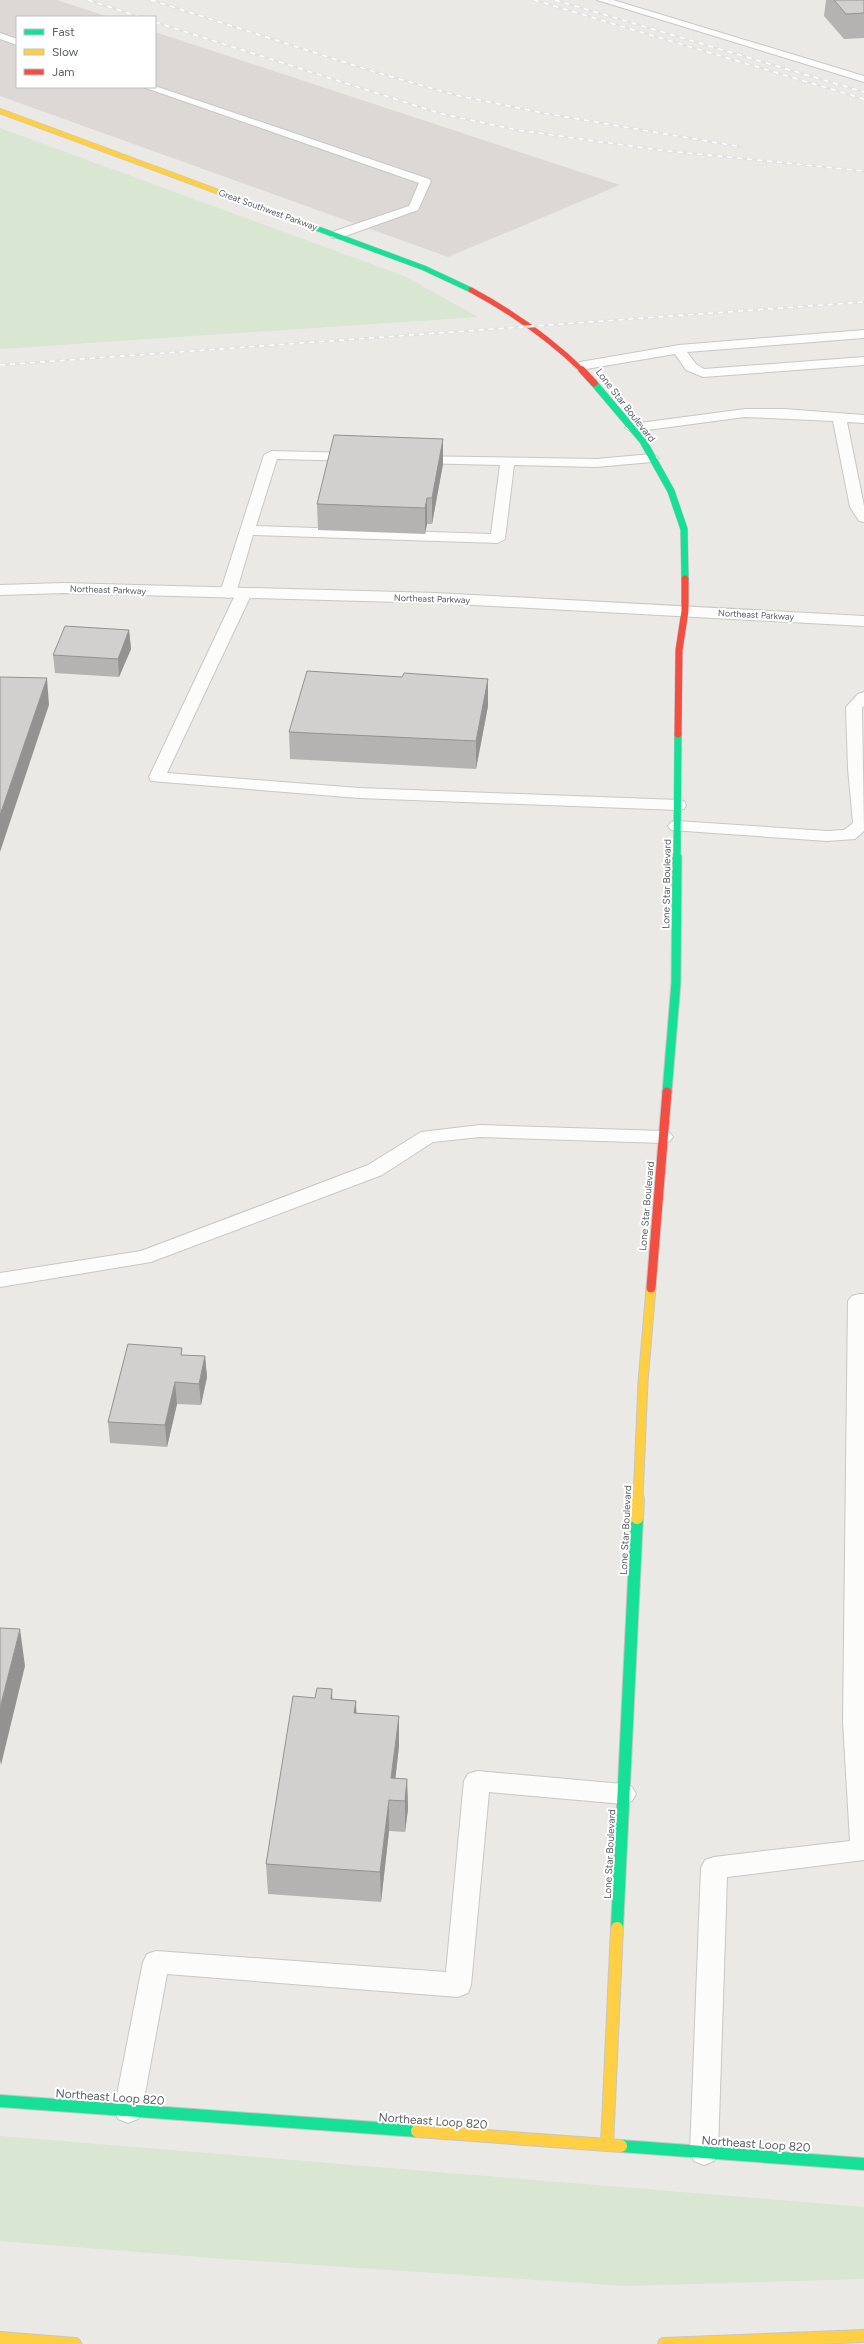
<svg xmlns="http://www.w3.org/2000/svg" width="864" height="2344" font-family="Figtree,sans-serif">
	<style>
		.industrial { fill: #dbd8d6 }
		.green { fill: #d8e6d2 }
		.lines { fill: none; stroke-linecap: round; stroke-linejoin: round }
		.lane-casing { stroke: #c7c7c6; stroke-width: 2 }
		.street-casing { stroke: #c7c7c6; stroke-width: 2 }
		.fast-far3-casing { stroke: #c5c6c5; stroke-width: 6 }
		.fast-far2-casing { stroke: #c5c6c5; stroke-width: 8 }
		.fast-far1-casing { stroke: #c5c6c5; stroke-width: 11 }
		.fast-casing { stroke: #c5c6c5; stroke-width: 14 }
		.slow-far2-casing { stroke: #c5c6c5; stroke-width: 6 }
		.slow-far1-casing { stroke: #c5c6c5; stroke-width: 11 }
		.slow-casing { stroke: #c5c6c5; stroke-width: 14 }
		.jam-far2-casing { stroke: #c5c6c5; stroke-width: 6 }
		.jam-far1-casing { stroke: #c5c6c5; stroke-width: 8 }
		.jam-casing { stroke: #c5c6c5; stroke-width: 11 }
		.lane { fill: #fcfcfb; fill-rule: evenodd }
		.street { fill: #fcfcfb; fill-rule: evenodd }
		.fast-far3 { stroke: #16e098; stroke-width: 5 }
		.fast-far2 { stroke: #16e098; stroke-width: 7 }
		.fast-far1 { stroke: #16e098; stroke-width: 9 }
		.fast { stroke: #16e098; stroke-width: 12 }
		.slow-far2 { stroke: #ffcf43; stroke-width: 5 }
		.slow-far1 { stroke: #ffcf43; stroke-width: 9 }
		.slow { stroke: #ffcf43; stroke-width: 12 }
		.jam-far2 { stroke: #f24e42; stroke-width: 5 }
		.jam-far1 { stroke: #f24e42; stroke-width: 7 }
		.jam { stroke: #f24e42; stroke-width: 9 }
		.rail-casing { stroke: #e2e2e2; stroke-width: 2.5 }
		.rail { stroke: #fff; stroke-width: 1.5; stroke-dasharray: 5; stroke-linecap: butt }
		.wall { fill: #b5b3b2 }
		.shaded-wall { fill: #939291 }
		.building { fill: #d2d0cf; stroke: #939291 }
		.labels { text-anchor: middle; stroke-width: 4; stroke-linejoin: round; paint-order: stroke }
		.far-street-label { font-size: 9px; fill: #5c6063; stroke: #fff }
		.street-label { font-size: 10px; fill: #5c6063; stroke: #fff }
		.near-street-label { font-size: 12px; fill: #5c6063; stroke: #fff }
	</style>
	<rect width="100%" height="100%" fill="#ebe9e6"/>
	<path class="industrial" d="M0 0H57L109 17H17V87H155V32L620 185 448 257 0 96Z"/>
	<path class="green" d="M0 128 404 276 478 317 0 349Z
		M0 2136 864 2207V2279L624 2286 212 2258 0 2241Z"/>
	<g class="lines">
		<defs>
			<path id="lane" d="M597 0H613L864 76V82Z
				M0 33 17 39V45L0 39Z
				M155 86 429 179 431 181 418 210 340 238H332L330 235 332 232 409 206 419 183 143 87Z
				M864 330V338L687 352 696 364 704 369 864 357V365L703 377 686 370 675 354 580 370 573 366 580 362 679 345Z
				M745 409H784L864 415V423L847 422 864 506V522L859 521 850 507 833 421 745 417 632 432 625 428 632 424Z
				M271 451 356 453 363 457 356 461 277 459 256 526 491 534 500 465 416 463 409 459 411 456 596 459 652 454 659 458 652 462 596 467 514 465 505 539 498 543 253 535 236 593 228 598 223 596 220 593 264 455Z
				M244 588 252 593 167 773 359 788 678 800 684 801 686 805 684 809 678 810 359 798 151 781 149 777 236 593Z
				M864 692V706L862 708 864 831 855 839 827 841 671 830 668 826 671 822 677 821 827 831 844 830 853 823 848 768 846 707 858 694Z
				M480 1125 663 1131 670 1133 673 1137 670 1141 663 1143 480 1137 433 1142 382 1175 151 1262 0 1287V1273L141 1251 368 1165 421 1132Z
				M859 1294H864V1860L727 1877 718 2152 714 2161 704 2165 694 2161 690 2152 701 1868 705 1860 714 1857 850 1841 843 1722 848 1301 852 1296Z
				M477 1771 623 1784 632 1787 636 1794 632 1801 623 1804 489 1792 471 1985 468 1993 458 1997 167 1974 142 2110 138 2119 128 2123 118 2119 114 2110 143 1962 147 1954 156 1951 446 1972 464 1781 468 1774Z"/>
			<path id="street" d="M64 583 436 593 864 616V626L436 603 64 593 0 595V585Z"/>
			<path id="fast-far3" d="M224 194 424 268 471 290"/>
			<path id="fast-far2" d="M594 383 643 441 671 491 684 529 685 579
				M677 858 678 734"/>
			<path id="fast-far1" d="M667 1092 676 983 677 857"/>
			<path id="fast" d="M617 1928 637 1518
				M0 2101 417 2131
				M621 2146 864 2164"/>
			<path id="slow-far2" d="M0 111 224 194"/>
			<path id="slow-far1" d="M638 1500 643 1382 651 1288"/>
			<path id="slow" d="M637 1518 638 1499
				M417 2131 621 2146
				M607 2145 617 1928
				M0 2338 75 2344
				M664 2344 864 2336"/>
			<path id="jam-far2" d="M471 290C512 312 549 338 583 371"/>
			<path id="jam-far1" d="M582 370 594 383
				M678 734 679 650 685 611V579"/>
			<path id="jam" d="M651 1288 667 1092"/>
		</defs>
		<use href="#lane" class="lane-casing"/>
		<use href="#street" class="street-casing"/>
		<use href="#fast-far3" class="fast-far3-casing"/>
		<use href="#fast-far2" class="fast-far2-casing"/>
		<use href="#fast-far1" class="fast-far1-casing"/>
		<use href="#fast" class="fast-casing"/>
		<use href="#slow-far2" class="slow-far2-casing"/>
		<use href="#slow-far1" class="slow-far1-casing"/>
		<use href="#slow" class="slow-casing"/>
		<use href="#jam-far2" class="jam-far2-casing"/>
		<use href="#jam-far1" class="jam-far1-casing"/>
		<use href="#jam" class="jam-casing"/>
		<use href="#lane" class="lane"/>
		<use href="#street" class="street"/>
		<use href="#fast-far3" class="fast-far3"/>
		<use href="#fast-far2" class="fast-far2"/>
		<use href="#fast-far1" class="fast-far1"/>
		<use href="#fast" class="fast"/>
		<use href="#slow-far2" class="slow-far2"/>
		<use href="#slow-far1" class="slow-far1"/>
		<use href="#slow" class="slow"/>
		<use href="#jam-far2" class="jam-far2"/>
		<use href="#jam-far1" class="jam-far1"/>
		<use href="#jam" class="jam"/>
		<defs>
			<path id="rail" d="M88 0 140 17
				M151 0 375 72 455 95 543 113 742 147
				M534 0 864 99
				M555 0 864 92
				M155 22 442 114 517 130 659 150 864 171
				M0 365 864 302"/>
		</defs>
		<use href="#rail" class="rail-casing"/>
		<use href="#rail" class="rail"/>
	</g>
	<path class="wall" d="M826 0H864V38L844 39 824 16Z
		M443 464 432 524H427L425 534 318 530 317 504Z
		M129 630 131 649 119 677 55 673 53 655Z
		M402 677 488 679V706L476 769 290 759 289 732Z
		M182 1355 205 1356 207 1377 201 1405 177 1404 167 1447 110 1443 108 1422Z
		M333 1699 356 1701V1713L399 1746 395 1778 407 1779 408 1809 405 1832 389 1831 381 1902 268 1894 266 1864Z"/>
	<path class="shaded-wall" d="M443 439V464L432 524V498Z
		M427 498V524L425 534V508Z
		M129 630 131 649 119 677 118 659Z
		M47 678 49 705 0 852V815Z
		M488 679V706L476 769V741Z
		M205 1356 207 1377 201 1405 199 1384Z
		M175 1382 177 1404 167 1447 165 1425Z
		M20 1629 25 1666 1 1765 0 1760V1708Z
		M332 1689 333 1719 331 1699Z
		M356 1701 357 1731 354 1713Z
		M399 1716V1746L393 1801 391 1778Z
		M407 1779 408 1809 405 1832V1801Z
		M389 1800V1831L381 1902 380 1872Z"/>
	<path class="building" d="M834 0H864V13L846 14Z
		M334 435 443 439 432 498H427L425 508 317 504Z
		M65 626 129 630 118 659 53 655Z
		M307 671 402 677 404 673 488 679 476 741 289 732Z
		M0 677 47 678 0 815Z
		M128 1344 182 1348 181 1355 205 1356 199 1384 175 1382 165 1425 108 1422Z
		M0 1628 20 1629 0 1708Z
		M317 1688 332 1689 331 1699 356 1701 354 1713 399 1716 391 1778 407 1779 405 1801 389 1800 380 1872 266 1864 293 1696 315 1698Z"/>
	<g class="labels">
		<g class="far-street-label">
			<text transform="translate(268 210) rotate(20)" y="3">Great Southwest Parkway</text>
			<text transform="translate(108 590) rotate(2)" y="3">Northeast Parkway</text>
			<text transform="translate(432 599) rotate(2)" y="3">Northeast Parkway</text>
			<text transform="translate(756 615) rotate(3)" y="3">Northeast Parkway</text>
		</g>
		<g class="street-label">
			<text transform="translate(626 405) rotate(52)" y="4">Lone Star Boulevard</text>
			<text transform="translate(666 884) rotate(-89)" y="4">Lone Star Boulevard</text>
			<text transform="translate(646 1206) rotate(-85)" y="4">Lone Star Boulevard</text>
			<text transform="translate(625 1530) rotate(-87)" y="4">Lone Star Boulevard</text>
			<text transform="translate(609 1854) rotate(-87)" y="4">Lone Star Boulevard</text>
		</g>
		<g class="near-street-label">
			<text transform="translate(110 2097) rotate(4)" y="4">Northeast Loop 820</text>
			<text transform="translate(433 2121) rotate(4)" y="4">Northeast Loop 820</text>
			<text transform="translate(756 2144) rotate(4)" y="4">Northeast Loop 820</text>
		</g>
	</g>
	<rect x="16" y="16" width="140" height="72" fill="#ffffff" stroke="#bebfc1"/>
	<rect x="24" y="29" width="20" height="6" fill="#16e098" stroke="#bebfc1"/>
	<text x="52" y="36" font-size="12" fill="#5c6063">Fast</text>
	<rect x="24" y="49" width="20" height="6" fill="#ffcf43" stroke="#bebfc1"/>
	<text x="52" y="56" font-size="12" fill="#5c6063">Slow</text>
	<rect x="24" y="69" width="20" height="6" fill="#f24e42" stroke="#bebfc1"/>
	<text x="52" y="76" font-size="12" fill="#5c6063">Jam</text>
</svg>
